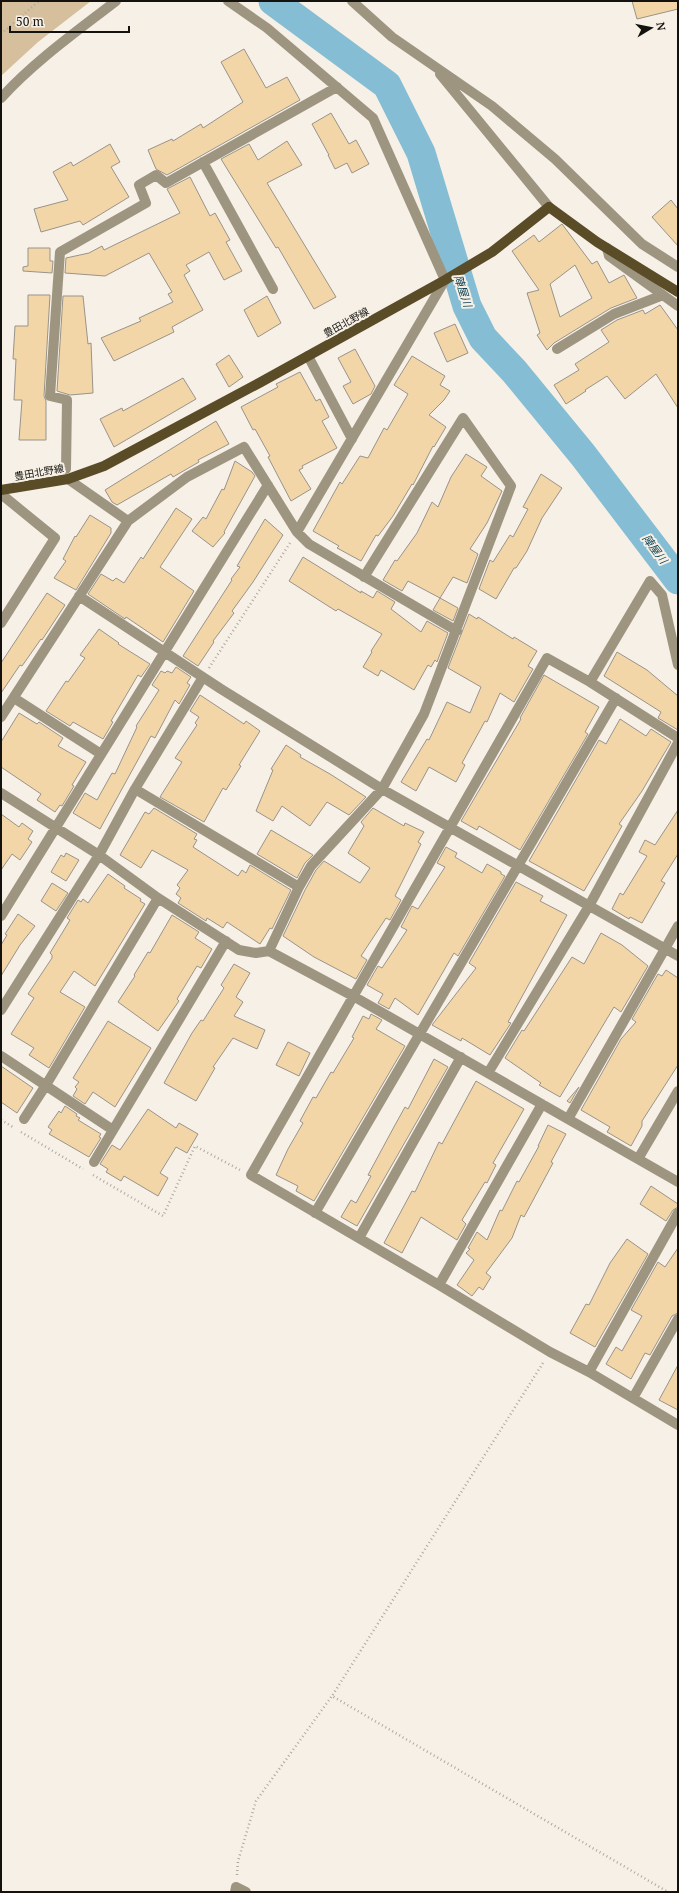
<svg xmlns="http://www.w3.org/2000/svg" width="679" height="1893" font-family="'Noto Serif','Noto Sans JP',serif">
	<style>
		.green { fill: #d5bf9d }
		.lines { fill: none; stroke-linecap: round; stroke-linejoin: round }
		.river { stroke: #84bdd4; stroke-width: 29 }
		.building { fill: #f3d6a8; stroke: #99938a; fill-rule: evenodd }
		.path { stroke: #ada9a1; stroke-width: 2.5; stroke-dasharray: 1 3; stroke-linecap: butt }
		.minor { stroke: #9e9581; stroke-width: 10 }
		.major { stroke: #5a4c26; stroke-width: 10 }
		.labels { text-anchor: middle; stroke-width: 4; stroke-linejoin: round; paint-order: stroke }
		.street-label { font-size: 10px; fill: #14120f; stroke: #f6f0e6 }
		.water-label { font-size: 11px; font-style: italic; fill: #104253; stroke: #f6f0e6 }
	</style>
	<rect width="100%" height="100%" fill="#f6f0e6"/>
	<path class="green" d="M1 1H91L38 42 1 76Z"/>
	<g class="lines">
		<path class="river" d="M273 1 387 85 421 153 467 306 483 338 514 371 583 455 678 580"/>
	</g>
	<path class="building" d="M632 1H678V9L637 19Z
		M244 49 266 88 287 77 300 100 167 175 156 169 148 150 172 139 173 141 201 124 203 128 243 102 221 62Z
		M331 113 349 144 356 140 369 164 352 173 347 163 335 169 328 155H329L312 124Z
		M287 141 302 165 267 183 336 297 314 309 278 247 276 248 221 159 249 144 258 160Z
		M110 144 120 162 111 167 129 197 83 225 80 221 41 232 34 209 68 200 53 172 71 162 73 166Z
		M190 177 210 216 215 213 230 240 226 242 242 271 224 280 209 252 186 265 190 271 184 275 203 310 172 327 174 332 114 361 101 338 141 321 139 318 173 302 168 294 172 292 149 253 105 276 65 273 66 258 89 253 102 246 104 250 180 213 167 189Z
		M671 200 678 209V246L652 217Z
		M562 224 592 264 597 261 609 283 624 275 637 298 611 308 554 343 547 350 537 335 540 333 527 293 539 290 512 251 534 235 539 242ZM575 265 592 298 560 317 550 284Z
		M28 248H50V261H53L52 273 23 271V267L28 266Z
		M28 295H50L44 396 46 401V440H19L22 400H14L16 359H13L15 326H28Z
		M63 296H83L88 344 91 343 93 393 70 395 57 391Z
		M267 296 281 323 258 337 244 310Z
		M660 305 678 330V408L656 374 625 399 607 376 585 390 586 391 566 404 554 385 579 370 575 364 609 342 601 330 617 320 643 310 645 314Z
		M455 324 468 353 447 362 434 333Z
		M355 349 375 386 371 394 353 404 343 386 351 382 338 358Z
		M229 355 243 377 229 387 216 364Z
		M412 356 445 376 440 385 450 391 444 400 429 415 446 427 434 447 433 446 413 485 412 484 393 516 378 536 376 535 361 561 337 548 339 546 313 531 340 482 342 484 360 456 368 458 384 428 387 430 408 394 394 385Z
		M300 372 316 401 320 399 329 417 322 421 337 448 302 466 303 468 299 470 311 489 291 501 268 457 270 456 255 429 253 430 241 407 278 387 276 384Z
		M183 378 196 399 114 447 100 419 122 408 123 411Z
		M216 421 229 444 198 460 199 462 173 477 171 474 117 505 112 502 105 490Z
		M466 454 487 467 481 476 502 491 487 523 470 549 478 554 467 583 453 577 440 598 408 581 402 591 383 580 395 560 397 561 417 533 432 502 438 507 451 477Z
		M235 461 252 472 255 476 224 532 225 533 213 547 192 531 203 517 206 519 222 489 224 490Z
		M541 474 562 488 542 518 527 551 516 568H514L496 599 479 589 490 560 493 562 510 535 513 537 528 509 523 507Z
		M176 508 192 519 160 567 194 591 163 642 126 617 125 619 88 594 101 574 113 581 116 578 124 583 141 557 143 559Z
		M90 515 111 528V533L76 590 54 578 66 561 63 559 75 536 76 537Z
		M265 519 283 535 253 582 232 611 234 613 213 641 214 642 198 666 183 656 232 580 231 579 240 567 237 566Z
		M303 557 361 593V591L373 598 377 591 395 602 391 609 421 632 427 621 448 633 437 662 435 660 431 667 428 665 414 690 381 670 378 676 363 667 372 652 371 651 382 634 338 609 336 611 289 581Z
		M47 593 65 605 42 640 41 639 22 666 20 665 1 693V663Z
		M440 598 458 608 453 621 433 610Z
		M469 614 477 619 478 617 513 639 514 637 537 651 528 666 533 669 514 702 500 693 487 722 485 721 462 763 465 765 456 782 429 767 416 791 401 782 427 739 429 740 447 702 470 713 481 687 448 668Z
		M99 629 119 643 118 644 150 664 141 677 138 675 111 721 113 722 103 739 73 722 70 726 46 711 66 681 68 682 85 658 80 655Z
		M617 652 647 670 678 696V730L658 718 661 712 604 676Z
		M176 667 191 677 187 683 190 685 179 704 175 700 155 738 151 736 100 829 73 813 85 793 97 800 112 773 115 774 137 727 136 726 159 690 152 685 161 671 165 673 167 671 172 673Z
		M544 675 599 707 585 732 588 734 520 850 479 826 477 830 461 821 521 719 520 718Z
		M200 695 244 724 246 721 260 731 239 765 241 766 226 790 223 788 204 822 160 797 182 762 175 758 197 725 195 723 199 717 190 711Z
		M19 713 37 724 39 722 63 738 58 746 86 762 72 785 74 786 62 806 60 805 55 812 37 800 41 794 1 767V742Z
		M620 719 646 736 651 729 671 742 642 791 619 824 622 826 584 891 529 861 599 740 606 744Z
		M286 745 301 755 300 757 330 774 366 797 349 815 327 802 310 826 282 806 273 821 256 811 273 770 271 769Z
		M154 808 197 834 194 839 197 840 193 847 238 876 242 870 246 873 250 865 291 890 272 929 270 928 260 944 227 922 223 928 207 918 206 921 178 903 181 898 176 894 180 888 177 885 188 870 152 850 141 868 120 855 145 812 149 814Z
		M373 808 404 826 405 823 424 832 418 842 421 844 395 896 401 900 390 920 386 918 361 956 367 960 356 979 314 957 283 936 305 890 316 870 324 861 360 883 370 868 348 853 364 826 361 822Z
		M678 810V854L661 881 665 883 642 923 630 917 629 919 612 909 620 893 623 895 647 856 639 852 645 840 655 845Z
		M1 814 19 827 22 823 33 831 28 839 32 842 20 860 12 854 1 870Z
		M271 830 313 855 305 863 297 878 257 854Z
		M446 847 457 853 455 857 482 873 487 864 501 872V874L505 876 458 956 454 953 418 1015 395 998 389 1009 378 1003 383 994 367 985 378 966 382 968 407 930 401 927 412 906 418 909 445 867 437 863Z
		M66 853 79 860 66 881 51 872 61 855 64 857Z
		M108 874 125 886 124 888 141 899 140 901 145 904 95 986 74 971 60 992 85 1007 49 1068 29 1055 34 1048 11 1034 34 998 28 994 52 958V955L50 953 70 920 67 918 78 900 81 902 83 899 88 903Z
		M516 882 543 896 540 901 567 915 508 1022 511 1023 490 1055 462 1038 461 1041 432 1025 476 968 469 963Z
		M52 883 68 893 56 911 41 901Z
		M18 914 35 926 20 945 1 976V945L7 935 5 934Z
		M172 915 199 932 195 938 212 949 201 968 197 966 177 999 179 1001 158 1031 118 1002 135 976 134 975 148 952 150 953Z
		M601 933 622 945 648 966 621 1012 614 1007 560 1097 539 1085 541 1083 505 1058 522 1030 524 1031 572 957 584 964Z
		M234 964 250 973 236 997 243 1002 234 1016 265 1030 257 1049 233 1038 213 1067 215 1068 196 1101 164 1083 192 1033 201 1020 203 1021 224 988 221 985Z
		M666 970 678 978V1065L642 1121V1126L631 1146 607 1132 610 1127 581 1110 621 1039 636 1022 632 1019 658 974 662 976Z
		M371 1014 382 1020 376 1029 405 1046 314 1201 296 1191 298 1186 276 1175 288 1149 303 1123 300 1121 313 1097 316 1098 331 1072 333 1073 354 1038 352 1037 363 1016 369 1019Z
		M108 1021 151 1048 115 1107 93 1092 85 1104 73 1096 77 1089 75 1087 79 1082 73 1078Z
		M288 1042 310 1053 299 1076 276 1065Z
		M434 1059 448 1067 357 1226 341 1217 351 1200 356 1203 371 1176 368 1175 395 1125 405 1107 408 1109Z
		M1 1066 33 1088 17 1113 1 1102Z
		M476 1081 524 1109 493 1163 496 1165 487 1183 485 1182 462 1220 466 1224 457 1240 421 1217 402 1253 384 1243 412 1191 415 1192 439 1142 442 1144Z
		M579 1087 570 1103 567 1101Z
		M65 1106 77 1114 76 1116 80 1118 78 1120 101 1134 99 1137 101 1138 89 1157 49 1134 52 1130 48 1127 59 1111 61 1113Z
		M148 1109 176 1128 179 1123 198 1134 187 1153 176 1147 160 1173 168 1178 158 1196 124 1176 121 1181 106 1172 108 1169 100 1164 112 1145 120 1150Z
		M548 1125 566 1134 551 1162 553 1163 524 1217 521 1215 512 1238 486 1273 491 1277 483 1290 479 1287 472 1296 457 1285 474 1260 466 1253 470 1249 468 1248 477 1232 487 1240 500 1210 502 1211 517 1181 519 1182 539 1146H538Z
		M651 1186 678 1204V1207L673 1210 666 1221 640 1204Z
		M627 1239 648 1254 595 1347 570 1333 586 1304 589 1305 610 1263Z
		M678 1248V1313L672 1316 650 1355 645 1353 631 1379 606 1364 616 1347 622 1351 642 1316 631 1310 658 1262 665 1267Z
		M678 1365V1410L659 1400Z"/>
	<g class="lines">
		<path class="path" d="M1 34 39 1
			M209 668 290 543
			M1 1120 13 1127
			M21 1132 83 1169
			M93 1175 163 1216 195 1146 240 1170
			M543 1363 332 1696 668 1892
			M237 1875 238 1861 256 1801 332 1696"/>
		<path class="minor" d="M228 1 267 28 373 118 445 280 297 532
			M352 1 392 37 492 106 555 159 642 244 678 267
			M440 74 549 207
			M1 98C35 61 76 32 116 1
			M203 162 273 289
			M607 248 609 256 678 306
			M557 349 614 314 663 295
			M308 356 352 439
			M66 469 67 400 50 396 60 252 146 203 139 185 156 175 166 183 337 87
			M68 479 128 521
			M1 494 55 538 1 623
			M79 596 221 689 382 789 678 956
			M678 665 662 595 650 581 590 682 547 658 251 1175 439 1285 550 1352 589 1372 678 1425
			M590 682 678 738
			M14 698 101 754
			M1 717 128 521 187 477 244 447 297 532 309 544 457 631
			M135 789 299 887
			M1 793 99 855 158 898 239 950 256 953 269 951 353 996 678 1182
			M1 916 268 485
			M269 951 299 887 311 866 382 789 424 714 511 486 463 418 364 577
			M1 1010 99 855 135 789 203 677
			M1 1056 113 1130
			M488 1073 589 906 678 743
			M24 1119 46 1085 158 898
			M568 1119 678 926
			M638 1159 678 1091
			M94 1162 226 941
			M315 1213 616 698
			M359 1238 461 1057
			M439 1285 542 1104
			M589 1372 678 1213
			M633 1398 678 1319
			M235 1892 236 1887 246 1892"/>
		<path class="major" d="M1 490 68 479 104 466 261 382 445 280 492 252 549 207 597 242 678 292"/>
	</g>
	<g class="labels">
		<g class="street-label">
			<text transform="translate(346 322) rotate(-29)" y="4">豊田北野線</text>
			<text transform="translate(39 472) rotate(-10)" y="4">豊田北野線</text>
		</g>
		<g class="water-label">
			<text transform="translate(463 291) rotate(72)" y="4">陣屋川</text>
			<text transform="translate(655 549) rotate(53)" y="4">陣屋川</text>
		</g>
	</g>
	<rect width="679" height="1893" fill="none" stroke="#14120f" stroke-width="4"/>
	<g transform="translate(651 28) rotate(80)" stroke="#f6f0e6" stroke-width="3" paint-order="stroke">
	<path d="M0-3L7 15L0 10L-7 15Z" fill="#14120f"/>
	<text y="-6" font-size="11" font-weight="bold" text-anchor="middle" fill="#14120f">N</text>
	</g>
	<path d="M10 26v6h119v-6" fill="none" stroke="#14120f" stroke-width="2"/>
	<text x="16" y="26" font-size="12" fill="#14120f" stroke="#f6f0e6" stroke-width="3" paint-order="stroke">50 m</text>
</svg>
